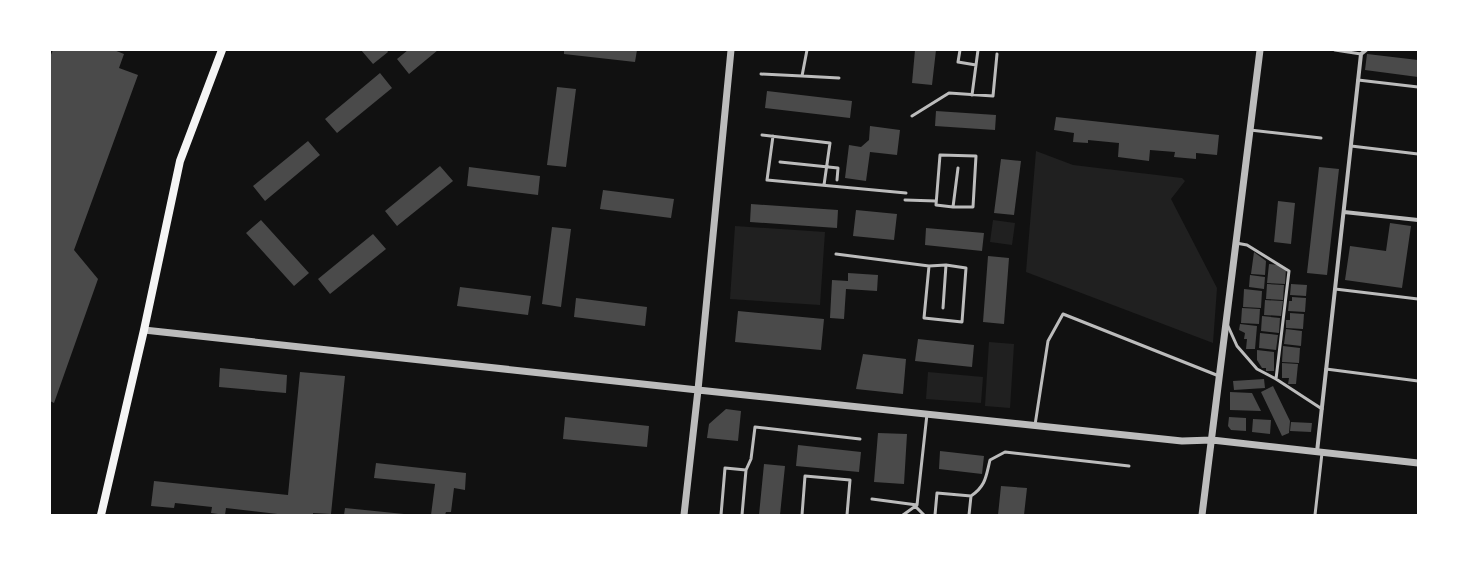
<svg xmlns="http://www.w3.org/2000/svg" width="1468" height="565" font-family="'Roboto Serif',serif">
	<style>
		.green { fill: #202020 }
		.building { fill: #4a4a4a }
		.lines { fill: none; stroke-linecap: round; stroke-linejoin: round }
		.service { stroke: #bcbcbc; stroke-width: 3 }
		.minor { stroke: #bcbcbc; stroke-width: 4 }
		.tertiary { stroke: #bcbcbc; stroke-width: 7 }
		.secondary { stroke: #f5f5f5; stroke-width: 8 }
	</style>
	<rect width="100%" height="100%" fill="#111"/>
	<path class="green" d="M1036 151 1073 165 1182 178 1185 181 1171 199 1217 288 1213 343 1026 272Z
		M993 220 1015 223 1012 245 990 242Z
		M735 226 825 232 820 305 730 299Z
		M989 342 1014 344 1010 408 985 406Z
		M928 372 983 377 981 403 926 399Z"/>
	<path class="building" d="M53 50H114L124 54 119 68 138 75 74 250 98 279 54 403 50 401V57Z
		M361 50H387L388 52 373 64Z
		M408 50H438L409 74 397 59Z
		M564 50H637L635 62 564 54Z
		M915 50H936L932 85 912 83Z
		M1367 54 1418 60V77L1365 70Z
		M380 73 392 88 337 133 325 119Z
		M557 87 576 89 566 167 547 165Z
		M767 91 852 101 850 118 765 108Z
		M936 111 996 115 995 130 935 126Z
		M1056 117 1219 135 1217 155 1196 153V159L1174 157 1175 152 1150 150 1149 161 1118 157 1119 143 1088 140V143L1073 142 1074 133 1054 130Z
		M870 126 900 130 897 155 870 152 866 181 845 178 849 145 861 147 869 140Z
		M308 141 320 155 265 201 253 186Z
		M1001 159 1021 161 1014 215 994 213Z
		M440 166 453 181 397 226 385 211Z
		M469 167 540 176 538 195 467 186Z
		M1319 167 1339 169 1327 275 1307 273Z
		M603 190 674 199 671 218 600 209Z
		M1278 201 1295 203 1291 244 1274 242Z
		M751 204 838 210 837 228 750 222Z
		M856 210 897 214 894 240 853 236Z
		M261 220 309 273 294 286 246 233Z
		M1390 223 1411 226 1402 288 1345 280 1350 246 1386 251Z
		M552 227 571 229 561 307 542 304Z
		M926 228 984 233 982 251 925 245Z
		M373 234 386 249 330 294 318 279Z
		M1254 252 1266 261 1265 275 1251 274Z
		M988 256 1009 258 1004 324 983 322Z
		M1269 264 1278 265 1286 269 1285 284 1267 283Z
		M848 273 878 275 877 291 846 289 844 319 830 318 832 280 848 281Z
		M1250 275 1265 277 1264 289 1249 287Z
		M1267 284 1284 285 1283 300 1266 299Z
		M1291 284 1307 285 1306 296 1290 295Z
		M460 287 531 296 528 315 457 306Z
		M1244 289 1262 291 1261 308 1243 307Z
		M1292 297 1306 298 1305 312 1288 311 1289 301H1292Z
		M576 298 647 307 645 326 574 317Z
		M1265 300 1283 301 1281 316 1264 315Z
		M1242 308 1260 309 1259 324 1241 323Z
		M738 311 824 319 821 350 735 342Z
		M1290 313 1304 314 1303 329 1286 328V320H1290Z
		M1262 316 1280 318 1279 333 1261 331Z
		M1240 324 1257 326 1255 349H1246L1247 339H1244L1245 333 1239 330Z
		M1286 329 1302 331 1301 346 1284 344Z
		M1260 333 1278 335 1276 350 1259 348Z
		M918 339 974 345 972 367 915 361Z
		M1283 346 1300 348 1299 363 1282 362Z
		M1257 350 1274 352V371H1266V368H1262L1257 360Z
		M863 354 906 359 903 394 856 389Z
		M1282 363 1298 364 1296 384H1288L1289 378H1282Z
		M220 368 287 375 286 393 219 387Z
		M300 372 345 376 331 514 313 513V515H286L226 508 225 515 211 513 212 507 175 503 174 508 151 506 154 481 288 495Z
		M1264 379 1265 388 1234 390 1233 381Z
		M1273 386 1290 421 1289 433 1282 436 1261 392Z
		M1230 392 1252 393 1261 411 1230 410Z
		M726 409 741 411 738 441 707 438 709 424Z
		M565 417 649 426 647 447 563 439Z
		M1229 417 1246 418V431L1231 430 1228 426Z
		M1253 419 1271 420 1270 434 1252 432Z
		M1291 422 1312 423 1311 432 1290 431Z
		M878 433 907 434 904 484 874 482Z
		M798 445 861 452 859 472 796 466Z
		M940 451 984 456 982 474 939 469Z
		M376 463 466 473 465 490 454 488 451 512H446L445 515H431L435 484 374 478Z
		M764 464 785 466 780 515H759Z
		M1001 486 1027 488 1024 515H998Z
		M345 508 404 514V515H344Z"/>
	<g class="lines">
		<path class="service" d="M807 50 802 76 839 78
			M960 50 958 62 976 65
			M1335 50 1361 54
			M761 74 802 76
			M1358 80 1418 87
			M972 95 978 50
			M912 116 949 93 993 96 997 54
			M1250 130 1321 138
			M762 135 830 143 824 185
			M773 136 767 180 906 193
			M1351 146 1418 154
			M780 162 838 168 837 180
			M905 200 936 201
			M953 207H973L976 156 940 155 936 205 953 207 958 168
			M1236 243 1247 245 1289 271 1276 379
			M836 254 929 266
			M946 265 966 268 962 322 924 318 929 266Z
			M1335 289 1418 299
			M943 308 946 265
			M1228 326 1237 346 1257 369 1276 379 1322 409
			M1326 369 1418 381
			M1035 425 1048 341 1063 314 1219 376
			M971 496C986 486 986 476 990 460L1005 452 1129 466
			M872 499 917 505
			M915 506 924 515
			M721 515 725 468 746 470
			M742 515 746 470 751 459 755 427 860 439
			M802 515 805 476 850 480 847 515
			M903 515 917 505 927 414
			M935 515 937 493 971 496 969 515
			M1315 515 1322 453"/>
		<path class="minor" d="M1344 212 1418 220
			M1317 452 1361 54 1366 50"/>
		<path class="tertiary" d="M144 330 698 390 1182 441 1212 440 1418 463
			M684 515 698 390 731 50
			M1202 515 1260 50"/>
		<path class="secondary" d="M101 515 144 330 180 161 222 50"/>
	</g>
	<rect width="1468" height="565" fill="none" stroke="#ffffff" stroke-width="102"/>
</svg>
